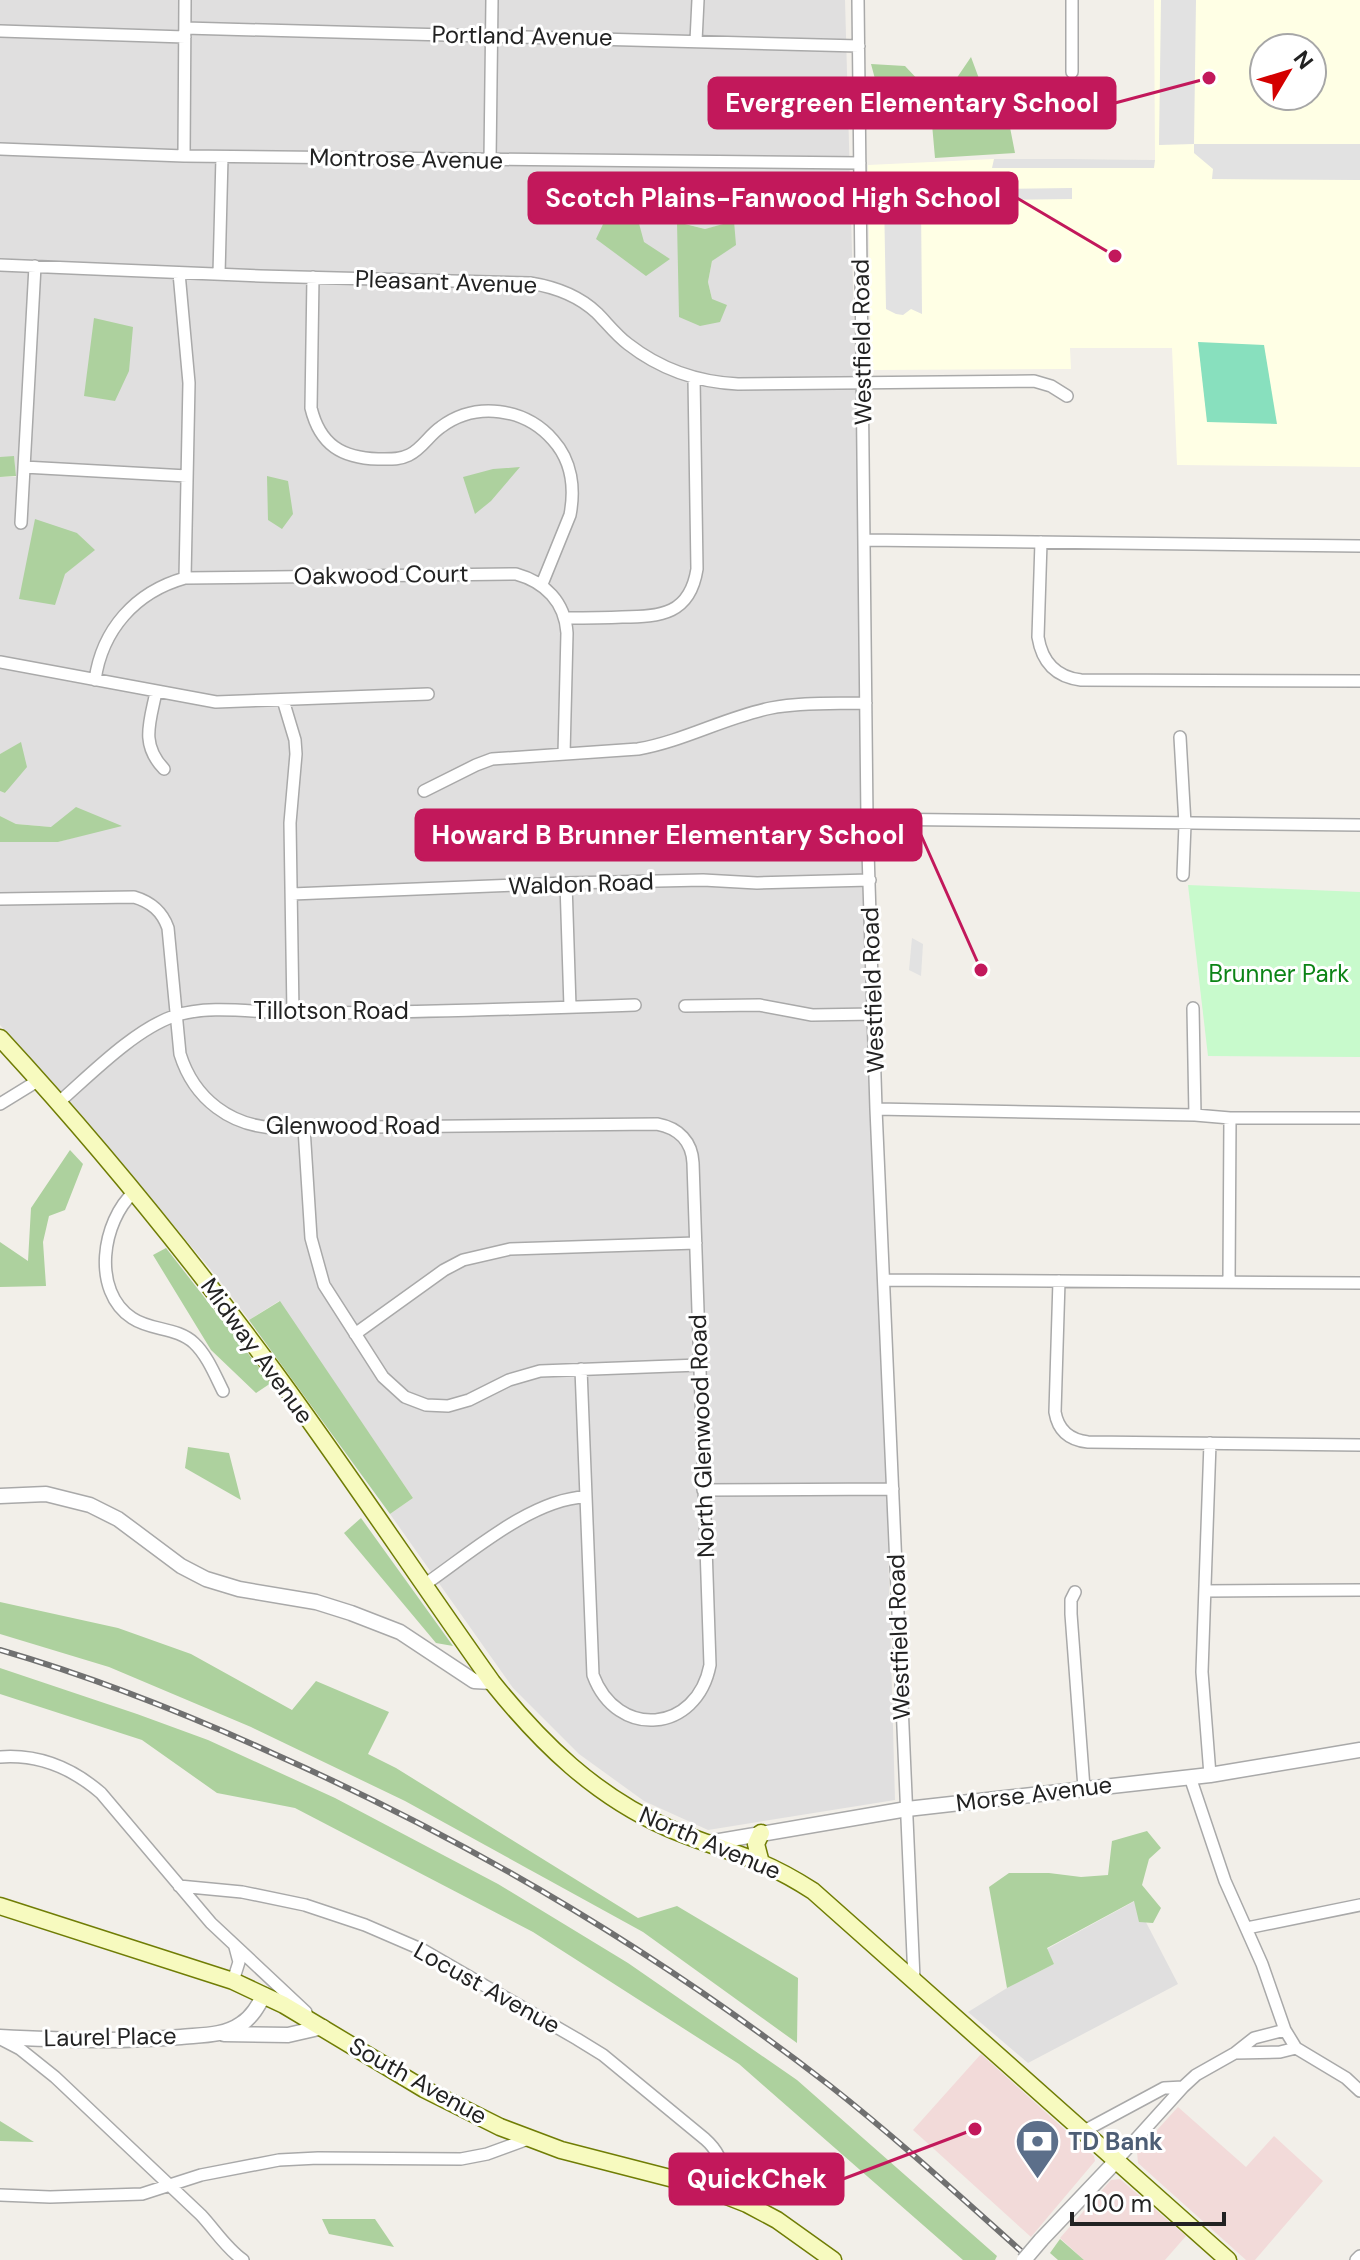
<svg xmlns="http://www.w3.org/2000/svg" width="1360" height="2260" font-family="'DM Sans',sans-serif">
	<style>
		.residential { fill: #e0dfdf; fill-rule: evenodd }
		.commercial { fill: #f2dad9 }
		.education { fill: #ffffe5; fill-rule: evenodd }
		.forest { fill: #add19e }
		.park { fill: #c8facc }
		.pitch { fill: #88e0be }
		.parking { fill: #e2e2e2 }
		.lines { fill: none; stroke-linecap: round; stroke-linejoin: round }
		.minor-casing { stroke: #a9a9a9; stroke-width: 14 }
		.tertiary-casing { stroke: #a9a9a9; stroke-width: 17 }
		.secondary-casing { stroke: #707d05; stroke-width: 19 }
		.minor { stroke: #fff; stroke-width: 11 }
		.tertiary { stroke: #fff; stroke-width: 14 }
		.secondary { stroke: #f7fabf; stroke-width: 16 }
		.rail-casing { stroke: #707070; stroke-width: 6 }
		.rail { stroke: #fff; stroke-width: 3; stroke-dasharray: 9; stroke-linecap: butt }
		.tertiary-bridge-casing { stroke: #a9a9a9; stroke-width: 17; stroke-linecap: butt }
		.tertiary-bridge { stroke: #fff; stroke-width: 14 }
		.labels { text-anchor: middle; stroke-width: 6; stroke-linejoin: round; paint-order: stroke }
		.street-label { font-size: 24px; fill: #222; stroke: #fff }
		.park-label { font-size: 24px; fill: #0c8416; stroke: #fff }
		.service-label { font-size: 24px; font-weight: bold; fill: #4e5e75; stroke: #fff; text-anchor: start }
		.leader { fill: none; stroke: #c2185b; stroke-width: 3 }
		.callout-dot { fill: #c2185b; stroke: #fff; stroke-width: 3 }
		.callout { fill: #c2185b; stroke: #c2185b; stroke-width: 3 }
		.callout-label { font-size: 26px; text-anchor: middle; font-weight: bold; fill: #fff }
	</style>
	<rect width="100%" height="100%" fill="#f2efe9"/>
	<path class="residential" d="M0 0H845L895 1800 708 1830 644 1801 579 1754 513 1688 390 1514 413 1498 279 1301 249 1320 217 1277 57 1087 0 1025V842H58L120 825 51 827 16 824 0 816V791L6 793 21 743 0 754V477H16L14 457H0ZM678 222 705 229 734 222 712 261 708 282 712 299ZM77 533 94 550 65 574Z
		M1135 1901 1178 1984 1028 2063 968 2012 1007 1988 1054 1964 1047 1949Z"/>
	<path class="commercial" d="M981 2054 1094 2156 1095 2161 1031 2237 913 2130Z
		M1178 2107 1246 2167 1274 2136 1323 2181 1255 2260H1246L1138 2163 1137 2152Z
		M1120 2179 1186 2236 1165 2260H1084L1060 2238 1111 2180Z"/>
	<path class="education" d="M1154 0H1360V467L1177 465 1172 348H1070L1071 369 871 370 868 165 994 159 1155 160ZM1264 48H1312V96H1264Z"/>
	<path class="forest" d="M971 57 981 84 1006 107 1015 153 935 158 929 90H878L871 64 905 66 922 84 952 85Z
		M637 216 644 242 670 259 646 276 596 239 605 220Z
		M734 221 736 245 712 261 708 282 712 299 727 305 720 322 700 326 679 317 677 222 705 229Z
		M94 318 133 327 129 371 115 401 84 396Z
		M14 456 16 476 0 477V457Z
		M520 467 491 501 475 514 463 477 493 469Z
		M267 476 288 481 293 514 282 529 268 520Z
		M35 519 77 533 95 550 65 574 55 605 19 599Z
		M21 742 27 767 5 793 0 791V754Z
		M76 807 122 826 58 842H0V816L16 824 51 827Z
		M70 1150 83 1164 65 1210 49 1216 43 1242 46 1286 0 1287V1242L28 1261 31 1208Z
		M166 1248 271 1383 256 1393 211 1350 153 1255Z
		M280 1301 413 1498 390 1514 249 1320Z
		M188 1447 229 1453 241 1500 185 1468Z
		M361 1518 453 1646 436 1643 344 1533Z
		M0 1602 118 1628 191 1654 292 1710 316 1681 389 1712 368 1754 396 1768 638 1918 677 1906 798 1978 797 2043 643 1932 405 1801 251 1727 109 1667 0 1634Z
		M0 1668 137 1714 208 1740 335 1798 498 1884 628 1963 797 2080 997 2256 995 2260H963L739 2064 533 1932 295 1808 217 1793 142 1740 0 1694Z
		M1147 1831 1161 1848 1149 1859 1142 1885 1161 1908 1153 1923 1139 1922 1134 1901 1047 1948 1054 1964 1007 1988 989 1887 1009 1873H1049L1081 1877 1108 1875 1112 1841Z
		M0 2121 34 2142 0 2141Z
		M322 2219H375L394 2247 329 2234Z
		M1060 2239 1084 2260H1058L1050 2253Z"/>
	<path class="park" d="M1188 885 1360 892V1057L1208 1056Z"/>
	<path class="pitch" d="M1198 342 1264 345 1277 424 1207 422Z"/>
	<path class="parking" d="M1161 0H1196L1194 144H1360V180L1212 179 1213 169 1194 153V144L1159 145Z
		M994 159H1071L1155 160 1154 168H992Z
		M1072 188V199L997 200V189Z
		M884 196 903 198 910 204H921L922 314 911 309 903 315 896 314 886 309Z
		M912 938 923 944 921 976 909 970Z"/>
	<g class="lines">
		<defs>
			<path id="minor" d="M858 0 867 819 876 1109 914 1979
				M1072 0V72
				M185 28 859 46
				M0 31 185 37
				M696 41 698 0
				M0 149 184 156 860 163
				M184 156 185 0
				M490 160 492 0
				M0 265 260 276 530 283C555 287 578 295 597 313 607 323 616 335 628 344 660 369 697 382 738 384L1034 381 1051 386 1067 396
				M179 273 189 383 185 578
				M219 274 222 157
				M313 277 311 408C320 445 342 458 378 459 389 459 399 460 409 455 422 449 429 435 441 427 476 401 525 408 553 440 572 461 575 489 570 515L542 584
				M24 467 187 476
				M21 523 35 266
				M864 540 1360 546
				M1041 542 1038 637C1042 662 1056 677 1081 680L1360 681
				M565 618C584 618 603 618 622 617 661 617 690 614 697 569L694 378
				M0 662 216 702 428 694
				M95 680C102 630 135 592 185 578L516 574C545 582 565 602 567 633L564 754
				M156 692C150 722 140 744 164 769
				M283 700 295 740 296 754 290 823 293 1013
				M1180 737 1185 824 1183 875
				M424 791 476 765 492 759 638 749C684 741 726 717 771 708 802 702 835 704 866 703
				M867 819 1360 825
				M566 883 570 1007
				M292 894 566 883 703 880 757 883 870 880
				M0 899 134 897C151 902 162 911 168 928L180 1054C194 1099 231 1127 278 1128L657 1124C679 1128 692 1142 693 1163L710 1665C697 1733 617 1740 593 1675L581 1369
				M685 1006 759 1005 812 1015 875 1014
				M1193 1008 1195 1115
				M58 1103C91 1074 134 1030 174 1016 210 1004 257 1013 295 1013 408 1013 522 1009 635 1005
				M0 1104 39 1080
				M876 1109 1195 1115 1230 1118H1360
				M304 1128 311 1238 324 1285 383 1377 405 1397 426 1405 448 1406 469 1400 509 1380 540 1371 699 1365
				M134 1192C102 1221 91 1291 132 1318 151 1331 177 1327 194 1343 207 1355 215 1375 223 1391
				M884 1280 1360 1283
				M1059 1281 1055 1412C1058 1430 1069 1440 1088 1442L1360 1445
				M1229 1282 1230 1118
				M355 1334 444 1270 463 1260 510 1249 696 1243
				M703 1490 893 1489
				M424 1585C468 1555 531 1499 585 1497
				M1205 1591 1360 1590
				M1075 1592 1071 1600V1614L1084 1788
				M0 1757C39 1754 72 1768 101 1793L211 1923 306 2012
				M1210 1775 1202 1672 1210 1443
				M1190 1777 1225 1881 1262 1964 1285 2030 1296 2048 1346 2078 1360 2091
				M179 1886 242 1892 305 1905 365 1925 423 1950 577 2039 603 2055 705 2139C722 2154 727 2172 720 2194
				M1247 1928 1360 1905
				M233 1981 239 1962 235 1947
				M1 2039 20 2049 55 2077 201 2215C215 2230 226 2248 243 2260
				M1235 2053 1280 2052 1296 2048
				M1084 2131 1164 2088 1183 2087
				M1117 2160 1183 2087 1196 2075 1235 2053 1254 2038 1285 2030
				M0 2195 50 2197 142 2194 201 2175 279 2160 318 2158 461 2159 487 2154 528 2139
				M1356 2260 1360 2256"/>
			<path id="tertiary" d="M0 1496 46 1494 90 1505 118 1519 181 1566 206 1579 239 1589 316 1602 351 1613 400 1632 474 1681 492 1682
				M708 1843 907 1809 1210 1775 1360 1750
				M224 2034 288 2035 323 2027
				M0 2037C61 2040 120 2042 181 2037 201 2035 224 2036 241 2024 252 2017 258 2006 264 1995
				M1041 2240 1117 2160"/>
			<path id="secondary" d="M0 1038C97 1143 188 1255 273 1370 348 1472 418 1578 492 1682 541 1743 595 1796 668 1828 698 1841 729 1850 759 1862 778 1870 796 1880 813 1891L1228 2260
				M761 1863 756 1844 761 1833
				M0 1906 233 1981 284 2005 424 2089 500 2127 561 2150 701 2186 747 2204 777 2220 833 2260"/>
		</defs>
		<use href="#minor" class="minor-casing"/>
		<use href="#tertiary" class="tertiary-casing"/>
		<use href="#secondary" class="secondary-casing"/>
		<use href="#minor" class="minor"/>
		<use href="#tertiary" class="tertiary"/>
		<use href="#secondary" class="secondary"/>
		<defs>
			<path id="rail" d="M0 1650C93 1677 184 1713 272 1753 471 1841 657 1952 829 2085 899 2140 965 2201 1031 2260"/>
		</defs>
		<use href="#rail" class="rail-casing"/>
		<use href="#rail" class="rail"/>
		<defs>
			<path id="tertiary-bridge" d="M1024 2260 1041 2240"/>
		</defs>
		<use href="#tertiary-bridge" class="tertiary-bridge-casing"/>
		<use href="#tertiary-bridge" class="tertiary-bridge"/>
	</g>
	<defs>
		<symbol id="bank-pin" viewBox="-11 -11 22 30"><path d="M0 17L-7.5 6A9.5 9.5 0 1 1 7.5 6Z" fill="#5c6f8a" stroke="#fff"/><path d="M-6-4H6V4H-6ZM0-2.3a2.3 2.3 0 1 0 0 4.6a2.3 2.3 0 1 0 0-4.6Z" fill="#fff"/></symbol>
	</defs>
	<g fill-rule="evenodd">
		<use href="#bank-pin" x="1012" y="2116" width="51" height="69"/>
	</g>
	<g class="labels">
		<g class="street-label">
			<text transform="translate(522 36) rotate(1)" y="8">Portland Avenue</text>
			<text transform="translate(406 159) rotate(1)" y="8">Montrose Avenue</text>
			<text transform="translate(446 282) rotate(2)" y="8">Pleasant Avenue</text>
			<text transform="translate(862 342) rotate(-91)" y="8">Westfield Road</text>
			<text transform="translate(381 575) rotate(-1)" y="8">Oakwood Court</text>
			<text transform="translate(581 884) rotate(-2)" y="8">Waldon Road</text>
			<text transform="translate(873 990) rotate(-92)" y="8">Westfield Road</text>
			<text x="331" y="1019">Tillotson Road</text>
			<text x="353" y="1134">Glenwood Road</text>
			<text transform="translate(257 1351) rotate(54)" y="8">Midway Avenue</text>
			<text transform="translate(702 1436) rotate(-92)" y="8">North Glenwood Road</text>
			<text transform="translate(899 1637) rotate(-92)" y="8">Westfield Road</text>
			<text transform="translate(1034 1794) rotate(-7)" y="8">Morse Avenue</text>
			<text transform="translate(710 1843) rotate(23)" y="8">North Avenue</text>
			<text transform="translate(487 1988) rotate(29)" y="8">Locust Avenue</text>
			<text transform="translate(110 2037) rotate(-1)" y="8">Laurel Place</text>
			<text transform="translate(418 2081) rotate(29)" y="8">South Avenue</text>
		</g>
		<g class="park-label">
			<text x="1279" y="982">Brunner Park</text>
		</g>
		<g class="service-label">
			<text x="1068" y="2150">TD Bank</text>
		</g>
	</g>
	<path class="leader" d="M1209 78L1115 103M1115 256L1017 198M981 970L921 835M975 2129L843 2179"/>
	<g class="callout-dot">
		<circle cx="1209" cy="78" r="8"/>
		<circle cx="1115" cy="256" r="8"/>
		<circle cx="981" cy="970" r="8"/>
		<circle cx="975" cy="2129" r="8"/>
	</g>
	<g class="callout">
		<rect x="709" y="78" width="406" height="50" rx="8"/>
		<rect x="529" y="173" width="488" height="50" rx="8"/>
		<rect x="416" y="810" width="505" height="50" rx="8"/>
		<rect x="670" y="2154" width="173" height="50" rx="8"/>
	</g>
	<g class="callout-label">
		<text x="912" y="112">Evergreen Elementary School</text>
		<text x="773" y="207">Scotch Plains-Fanwood High School</text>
		<text x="668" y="844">Howard B Brunner Elementary School</text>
		<text x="757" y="2188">QuickChek</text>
	</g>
	<g transform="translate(1288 72) rotate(52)"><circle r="38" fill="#ffffff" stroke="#a7a7a7" stroke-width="2"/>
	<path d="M0-6L14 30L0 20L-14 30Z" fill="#d40000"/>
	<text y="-12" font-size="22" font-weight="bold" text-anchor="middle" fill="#222222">N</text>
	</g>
	<path d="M1072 2212v12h152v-12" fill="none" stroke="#222222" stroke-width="4"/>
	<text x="1084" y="2212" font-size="24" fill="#222222" stroke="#ffffff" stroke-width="6" paint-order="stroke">100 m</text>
</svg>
